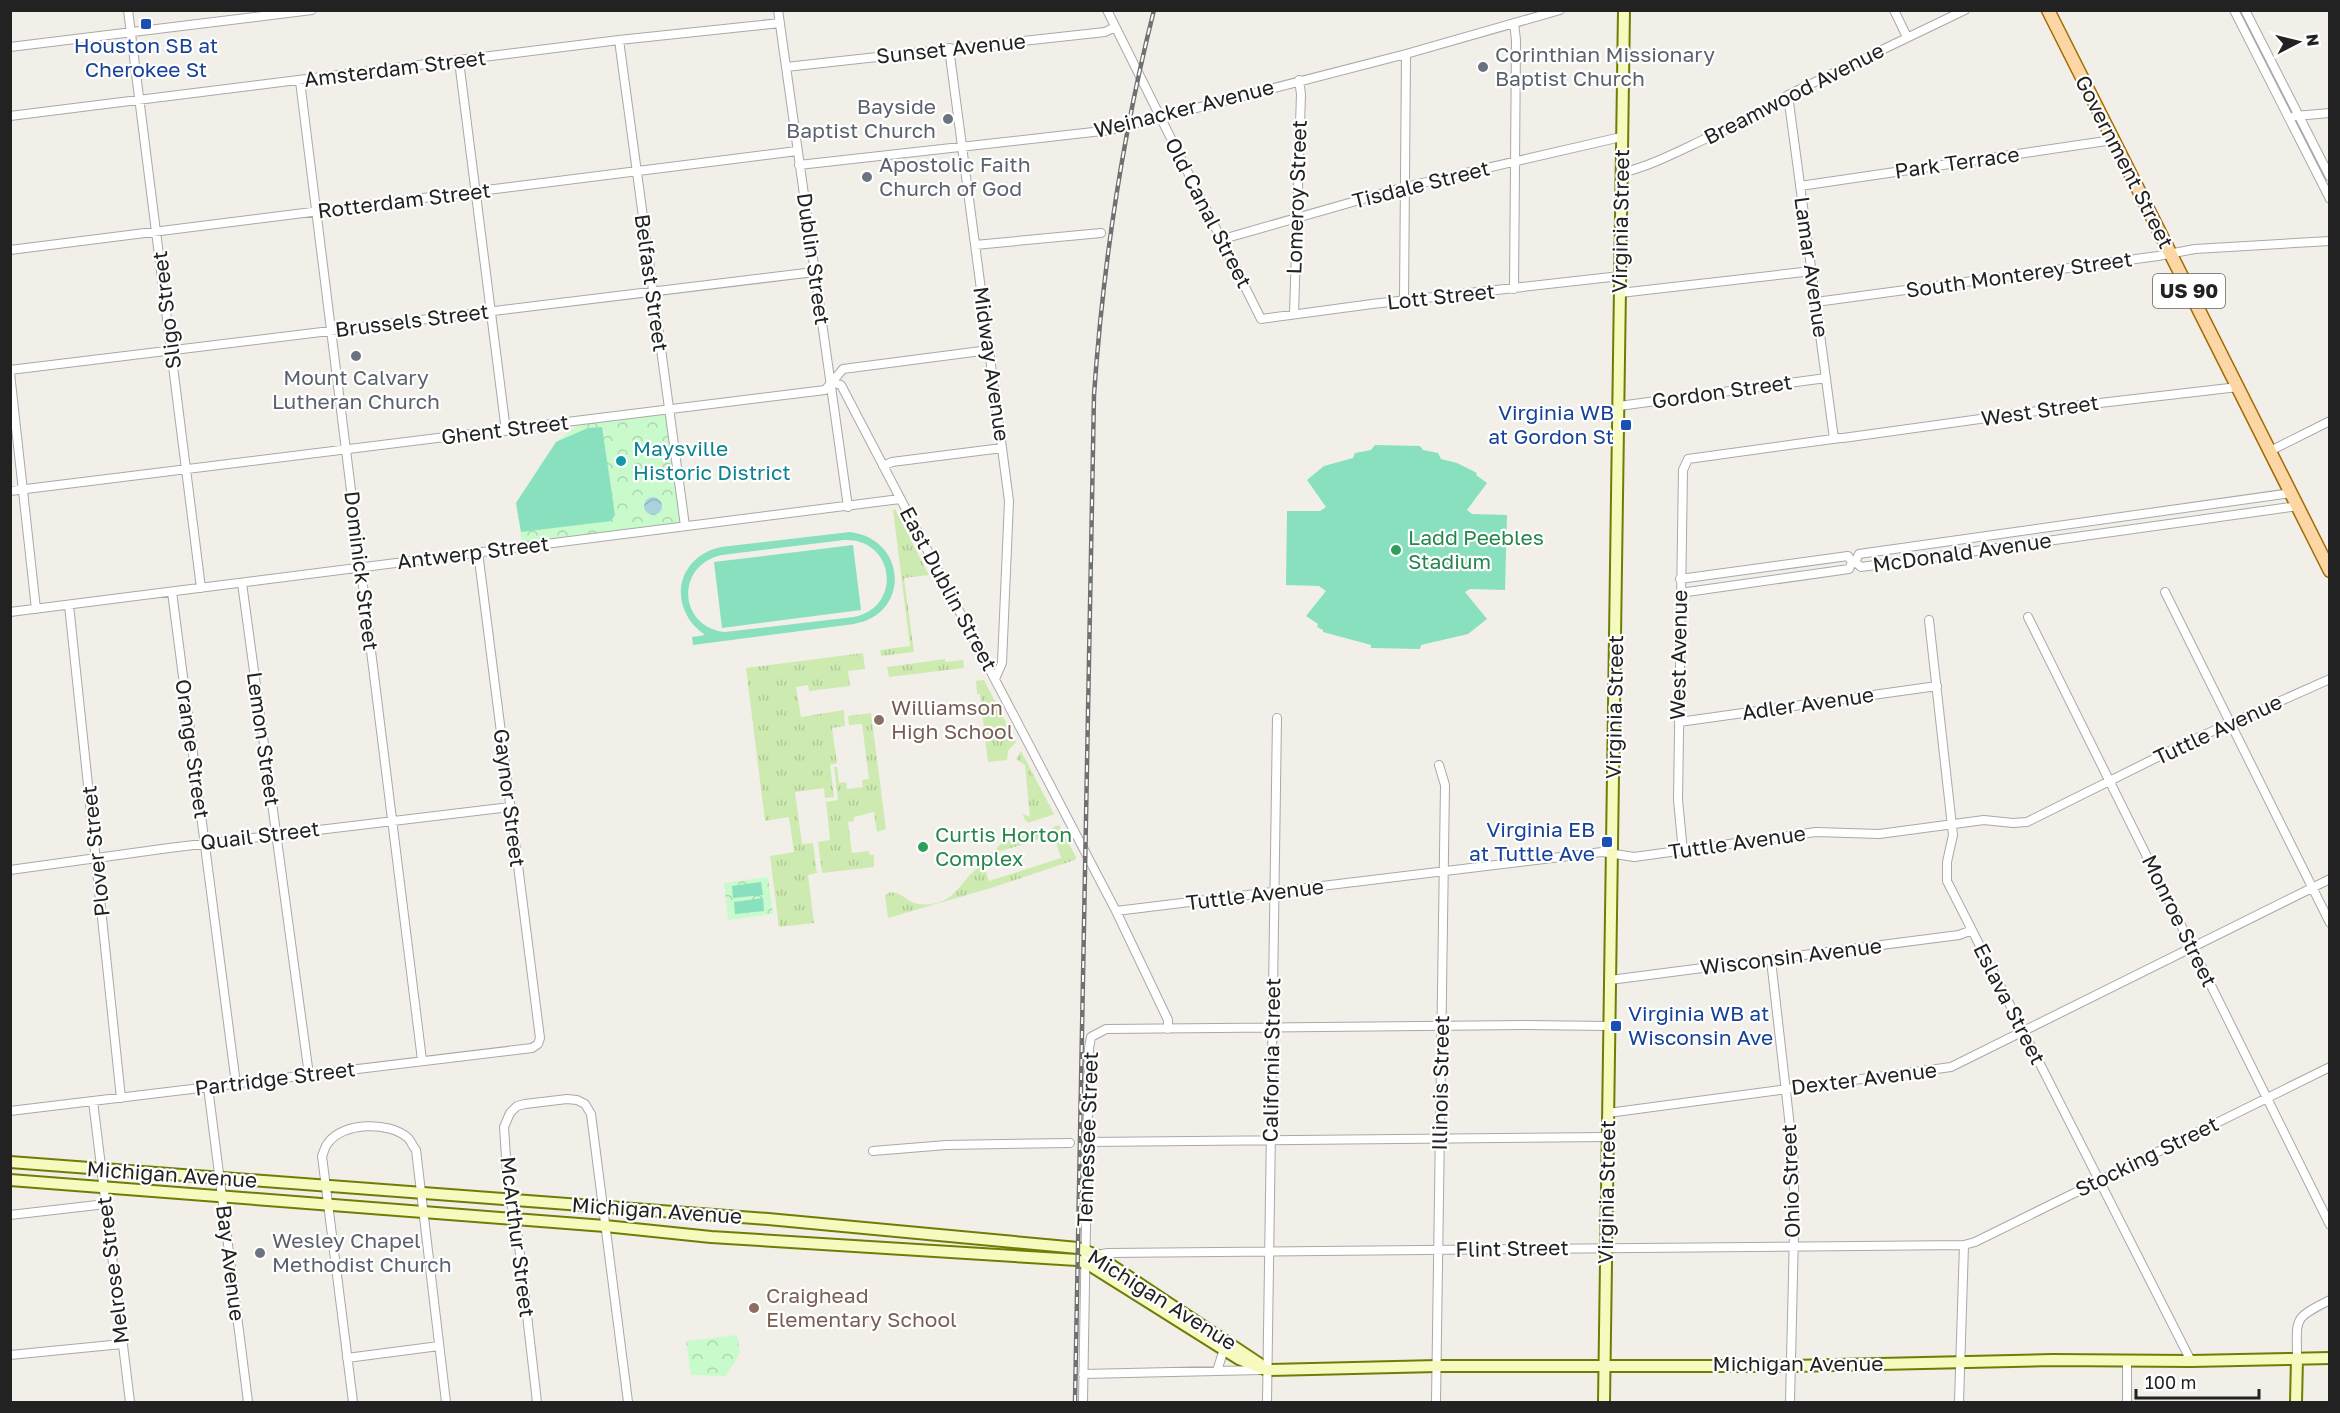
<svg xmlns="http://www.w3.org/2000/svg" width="2340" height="1413" font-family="'Golos Text',sans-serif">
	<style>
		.grass { fill: url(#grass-tufts) }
		.park { fill: url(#park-crowns) }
		.pitch { fill: #88e0be; fill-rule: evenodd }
		.water { fill: url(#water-waves) }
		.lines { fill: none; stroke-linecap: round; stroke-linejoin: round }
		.street-casing { stroke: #a9a9a9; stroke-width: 10 }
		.secondary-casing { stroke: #707d05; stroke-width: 14 }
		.primary-casing { stroke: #a06b00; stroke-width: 15 }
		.street { stroke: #fff; stroke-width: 8 }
		.secondary { stroke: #f7fabf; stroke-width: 10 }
		.primary { stroke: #fcd6a4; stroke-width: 12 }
		.rail-casing { stroke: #707070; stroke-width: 4.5 }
		.rail { stroke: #fff; stroke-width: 2; stroke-dasharray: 7; stroke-linecap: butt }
		.transit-dot { fill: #1a4fb4; stroke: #fff; stroke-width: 2 }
		.worship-dot { fill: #6b7280; stroke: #fff; stroke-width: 2 }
		.culture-dot { fill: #0f9aa8; stroke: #fff; stroke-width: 2 }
		.leisure-dot { fill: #2e9e5b; stroke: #fff; stroke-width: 2 }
		.education-dot { fill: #8d6e63; stroke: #fff; stroke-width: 2 }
		.labels { text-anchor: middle; stroke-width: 4.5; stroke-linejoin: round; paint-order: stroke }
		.shield { fill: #fff; stroke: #646464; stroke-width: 1.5 }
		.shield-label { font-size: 20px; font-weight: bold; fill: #222 }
		.transit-label { font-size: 21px; fill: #164399; stroke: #fff; text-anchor: end }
		.street-label { font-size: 21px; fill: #222; stroke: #fff }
		.worship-label { font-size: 21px; fill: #5b616d; stroke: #fff; text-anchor: start }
		.culture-label { font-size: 21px; fill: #0d838f; stroke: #fff; text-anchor: start }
		.leisure-label { font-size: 21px; fill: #27864d; stroke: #fff; text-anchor: start }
		.education-label { font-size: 21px; fill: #785e54; stroke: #fff; text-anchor: start }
	</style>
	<defs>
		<pattern id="grass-tufts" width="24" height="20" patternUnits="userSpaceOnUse" patternTransform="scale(1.5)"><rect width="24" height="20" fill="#cdebb0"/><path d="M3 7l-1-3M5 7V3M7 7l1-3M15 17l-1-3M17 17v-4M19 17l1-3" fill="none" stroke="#b0c997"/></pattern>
		<pattern id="park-crowns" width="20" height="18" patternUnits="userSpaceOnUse" patternTransform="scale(1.5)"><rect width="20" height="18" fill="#c8facc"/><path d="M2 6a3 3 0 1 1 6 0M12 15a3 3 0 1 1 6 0" fill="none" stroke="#acd6af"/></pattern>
		<pattern id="water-waves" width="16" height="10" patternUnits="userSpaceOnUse" patternTransform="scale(1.5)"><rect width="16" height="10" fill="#aad3df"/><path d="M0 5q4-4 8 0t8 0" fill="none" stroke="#92b5bf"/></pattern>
	</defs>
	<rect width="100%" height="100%" fill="#f2efe9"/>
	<path class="grass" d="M895 509 929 575 904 578 914 652 881 656 880 650 910 646 893 510Z
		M863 653 865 669 848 671 850 686 809 691 808 685 796 687 801 717 844 710 845 726 832 728 837 763 830 765 834 797 825 798 824 788 795 792 802 844 813 843 817 873 808 875 814 923 779 927 770 856 794 852 789 817 765 821 746 668Z
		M945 659 946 662 963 660 964 668 889 677 887 667Z
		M984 680 1016 742 1008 751 1007 760 988 762 980 694H977L976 681Z
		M871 713 886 829 877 832 874 812 854 817V821L848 822 852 853 869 851 870 855H874V867L822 873 818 842 830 840 826 802 838 800 834 767H837L839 783 846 782 847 789 863 787 862 780 869 779 862 724 849 725 848 716Z
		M1021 751 1054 814 1028 823 1024 819 1023 814 1030 817 1025 765 1016 759Z
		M1059 825 1076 857 1075 860 991 888 888 918 885 896 888 893C901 890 906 902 918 904 955 908 958 882 980 866L985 869 989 881 1061 858 1052 830 1053 827Z
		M1040 830 1044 833 1047 844 1043 838 998 852 1000 860 991 863 987 860 1001 843Z"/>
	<path class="park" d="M669 409 685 526 523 547 516 503 556 442 583 421Z
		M768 877 773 914 728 920 724 883Z
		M737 1335 740 1353 726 1376 691 1375 686 1341Z"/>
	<path class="pitch" d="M602 427 615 515 611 521 521 532 516 503 556 442 588 428Z
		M1375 445 1420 446 1423 450 1438 453 1441 459 1457 463 1477 473 1476 475 1487 483 1467 510 1472 514 1507 515 1505 590 1470 589 1465 592 1487 619 1468 634 1421 645 1420 649 1371 648V645L1323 632V630L1317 627 1318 624 1306 616 1326 591 1319 586 1286 585 1287 511H1320L1326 507 1307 480 1324 466 1353 458 1355 453 1371 450Z
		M850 532C907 539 911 614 854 624L693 645 692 637 705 635C667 609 675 557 721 547ZM844 540C895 538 903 607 854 617L725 632C678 627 675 565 722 555Z
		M853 545 861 610 722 628 714 562Z
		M761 882 763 895 733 898 732 886Z
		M763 898 764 911 735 914 734 902Z"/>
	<path class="water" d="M644 506a9 9 0 1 1 18 0a9 9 0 1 1-18 0Z"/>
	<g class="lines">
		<defs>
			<path id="street" d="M128 10 201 588
				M778 10 848 507
				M1107 10 1261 319 1372 304 1620 276
				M1894 10 1907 37
				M2234 10 2330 199
				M2245 10 2330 177
				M1514 23 1516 40 1514 289
				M619 40 685 526
				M10 47 312 10
				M949 48 1009 501 1002 663 995 679
				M459 61 506 431
				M786 67 1105 32 1115 27
				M300 81 422 1060
				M1788 95 1834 439
				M10 116 619 40 780 23
				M2295 116 2330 113
				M799 165 1111 130 1406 54 1560 10
				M1621 173C1651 166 1679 151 1707 138 1735 125 1764 114 1788 95L1965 10
				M1800 186 2113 140
				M1223 239 1405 187 1621 137
				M975 245 1101 233
				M10 250 797 151
				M1620 293 1812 271
				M1404 301 1406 54
				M1816 302 2158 256 2195 249 2330 241
				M1294 314 1301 94 1299 80
				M10 370 814 272
				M10 373 36 609
				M831 382 841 385 1116 911 1168 1020V1029
				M1619 406 1826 378
				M1843 438 2074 406 2238 387
				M2270 451 2330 421
				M883 466 892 462 1002 448
				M10 491 825 390 843 369 989 350
				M2291 493 1859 554 1855 562 1861 567 2298 506
				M242 583 309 1075
				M172 592 236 1084
				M2165 592 2330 923
				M1680 593 1849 569 1852 562 1848 556 1680 579
				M69 605 121 1098
				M10 612 900 499
				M2028 617 2330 1225
				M1929 620 1953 835 1947 862V881L2191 1361
				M1679 722 1937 686
				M1683 852 1678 800 1683 470 1688 459 1840 438
				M10 870 169 848 510 807
				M1116 911 1602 852 1634 857 1816 832 1879 834 1984 820 2013 823 2027 822 2186 743 2330 679
				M1771 960 1794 1162V1233L1790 1402
				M1610 980 1959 935 1972 930
				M208 1087 248 1402
				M93 1101 130 1402
				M10 1111 532 1048 538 1044 540 1038 478 552
				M1608 1113 1951 1067 2330 879
				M1087 1142 1608 1137
				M873 1151 946 1145 1070 1143
				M10 1215 106 1204
				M1096 1255 1108 1253 1964 1245 1975 1242 2330 1067
				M10 1355 122 1344
				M347 1358 439 1346
				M2297 1358C2297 1318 2292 1319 2330 1300
				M2127 1360V1402
				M1217 1371 1224 1349
				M1083 1374 1261 1370
				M353 1402 322 1156C324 1152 325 1146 328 1143 343 1122 389 1121 408 1138 411 1141 413 1147 416 1150L446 1402
				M537 1402 518 1237 508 1187 504 1127 510 1113 517 1106 525 1104 567 1099 577 1100 585 1104 591 1114 628 1402
				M1083 1402 1089 1048 1091 1037 1106 1029 1524 1025 1610 1026
				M1267 1402 1277 718
				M1436 1402 1445 785 1439 765
				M1959 1402 1964 1245"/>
			<path id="secondary" d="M10 1162 768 1219 1078 1248 1096 1255 1260 1364
				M10 1180 605 1226 711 1237 1077 1260 1091 1266 1239 1359 1267 1370 1437 1366H1791L2053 1360 2191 1361 2330 1358
				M1604 1402 1624 10
				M2296 1402 2297 1358"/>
			<path id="primary" d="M2048 10 2330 571"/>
		</defs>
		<use href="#street" class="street-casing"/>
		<use href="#secondary" class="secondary-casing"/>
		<use href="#primary" class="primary-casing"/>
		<use href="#street" class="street"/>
		<use href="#secondary" class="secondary"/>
		<use href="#primary" class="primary"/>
		<defs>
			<path id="rail" d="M1075 1402 1094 395C1103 266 1122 137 1154 10"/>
		</defs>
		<use href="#rail" class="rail-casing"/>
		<use href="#rail" class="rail"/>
	</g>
	<g class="transit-dot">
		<rect x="140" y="18" width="12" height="12" rx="3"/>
		<rect x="1620" y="419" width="12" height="12" rx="3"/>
		<rect x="1601" y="836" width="12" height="12" rx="3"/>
		<rect x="1610" y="1020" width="12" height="12" rx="3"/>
	</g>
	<g class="worship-dot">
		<circle cx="1483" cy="67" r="6"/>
		<circle cx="948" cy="119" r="6"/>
		<circle cx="867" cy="177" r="6"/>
		<circle cx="356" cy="356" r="6"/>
		<circle cx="260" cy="1253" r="6"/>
	</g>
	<circle class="culture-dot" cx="621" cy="461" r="6"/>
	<g class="leisure-dot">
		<circle cx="1396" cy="550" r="6"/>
		<circle cx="923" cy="847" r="6"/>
	</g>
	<g class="education-dot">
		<circle cx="879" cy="720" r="6"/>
		<circle cx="754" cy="1308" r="6"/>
	</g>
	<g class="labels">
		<rect class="shield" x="2153" y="274" width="72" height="34" rx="4.5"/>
		<g class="shield-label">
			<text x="2189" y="298">US 90</text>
		</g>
		<g class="transit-label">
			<text x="146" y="53" text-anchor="middle">Houston SB at<tspan x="146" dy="24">Cherokee St</tspan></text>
			<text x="1614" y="420">Virginia WB<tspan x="1614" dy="24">at Gordon St</tspan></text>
			<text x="1595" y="837">Virginia EB<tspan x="1595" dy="24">at Tuttle Ave</tspan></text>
			<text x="1628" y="1021" text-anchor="start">Virginia WB at<tspan x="1628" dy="24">Wisconsin Ave</tspan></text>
		</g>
		<g class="street-label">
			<text transform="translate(951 49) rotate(-6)" y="7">Sunset Avenue</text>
			<text transform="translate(395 69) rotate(-7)" y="7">Amsterdam Street</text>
			<text transform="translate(1794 94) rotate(-27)" y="7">Breamwood Avenue</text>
			<text transform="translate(1184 109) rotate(-14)" y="7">Weinacker Avenue</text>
			<text transform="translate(2124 162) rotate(63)" y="7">Government Street</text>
			<text transform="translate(1957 163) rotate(-8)" y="7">Park Terrace</text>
			<text transform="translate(1421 185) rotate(-14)" y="7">Tisdale Street</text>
			<text transform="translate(1297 197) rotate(-88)" y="7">Lomeroy Street</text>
			<text transform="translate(404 201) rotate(-7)" y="7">Rotterdam Street</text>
			<text transform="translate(1208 213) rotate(63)" y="7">Old Canal Street</text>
			<text transform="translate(1621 221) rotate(-89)" y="7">Virginia Street</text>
			<text transform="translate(813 259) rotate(82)" y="7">Dublin Street</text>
			<text transform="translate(1811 267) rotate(82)" y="7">Lamar Avenue</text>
			<text transform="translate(2019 275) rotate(-8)" y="7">South Monterey Street</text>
			<text transform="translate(651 283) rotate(82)" y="7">Belfast Street</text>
			<text transform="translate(1441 297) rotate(-6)" y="7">Lott Street</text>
			<text transform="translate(167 310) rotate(-97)" y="7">Sligo Street</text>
			<text transform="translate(412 321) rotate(-7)" y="7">Brussels Street</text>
			<text transform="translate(991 364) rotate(82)" y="7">Midway Avenue</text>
			<text transform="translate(1722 392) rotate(-8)" y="7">Gordon Street</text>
			<text transform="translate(2040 411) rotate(-8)" y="7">West Street</text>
			<text transform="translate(505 430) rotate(-7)" y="7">Ghent Street</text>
			<text transform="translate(473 553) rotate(-7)" y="7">Antwerp Street</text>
			<text transform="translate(1962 553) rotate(-8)" y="7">McDonald Avenue</text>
			<text transform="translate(361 571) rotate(83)" y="7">Dominick Street</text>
			<text transform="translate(948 589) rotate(62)" y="7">East Dublin Street</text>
			<text transform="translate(1679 655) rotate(-89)" y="7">West Avenue</text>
			<text transform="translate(1808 704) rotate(-8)" y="7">Adler Avenue</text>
			<text transform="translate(1615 707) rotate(-89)" y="7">Virginia Street</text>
			<text transform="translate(2218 730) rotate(-25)" y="7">Tuttle Avenue</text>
			<text transform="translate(263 739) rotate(82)" y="7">Lemon Street</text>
			<text transform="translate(192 749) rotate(82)" y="7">Orange Street</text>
			<text transform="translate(509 798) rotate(83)" y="7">Gaynor Street</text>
			<text transform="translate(260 836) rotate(-7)" y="7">Quail Street</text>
			<text transform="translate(1737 843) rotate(-8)" y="7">Tuttle Avenue</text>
			<text transform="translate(96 851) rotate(-96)" y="7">Plover Street</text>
			<text transform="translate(1255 895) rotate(-7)" y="7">Tuttle Avenue</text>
			<text transform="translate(2179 921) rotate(64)" y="7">Monroe Street</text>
			<text transform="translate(1791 957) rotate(-7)" y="7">Wisconsin Avenue</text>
			<text transform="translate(2009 1004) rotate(63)" y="7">Eslava Street</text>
			<text transform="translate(1272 1060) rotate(-89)" y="7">California Street</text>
			<text transform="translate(275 1079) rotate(-7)" y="7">Partridge Street</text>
			<text transform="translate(1864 1079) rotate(-7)" y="7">Dexter Avenue</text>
			<text transform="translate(1441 1083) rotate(-89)" y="7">Illinois Street</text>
			<text transform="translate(1088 1139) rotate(-88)" y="7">Tennessee Street</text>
			<text transform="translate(2147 1157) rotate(-26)" y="7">Stocking Street</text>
			<text transform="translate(172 1175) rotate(4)" y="7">Michigan Avenue</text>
			<text transform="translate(1791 1181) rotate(-92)" y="7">Ohio Street</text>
			<text transform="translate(1607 1192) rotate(-89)" y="7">Virginia Street</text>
			<text transform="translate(657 1211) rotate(4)" y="7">Michigan Avenue</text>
			<text transform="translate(517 1237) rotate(83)" y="7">McArthur Street</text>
			<text transform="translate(1512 1249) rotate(-1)" y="7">Flint Street</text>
			<text transform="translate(230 1263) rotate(83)" y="7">Bay Avenue</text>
			<text transform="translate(113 1270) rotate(-97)" y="7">Melrose Street</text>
			<text transform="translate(1162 1300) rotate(32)" y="7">Michigan Avenue</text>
			<text x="1798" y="1371">Michigan Avenue</text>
		</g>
		<g class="worship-label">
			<text x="1495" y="62">Corinthian Missionary<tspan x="1495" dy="24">Baptist Church</tspan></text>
			<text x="936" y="114" text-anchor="end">Bayside<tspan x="936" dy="24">Baptist Church</tspan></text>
			<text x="879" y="172">Apostolic Faith<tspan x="879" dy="24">Church of God</tspan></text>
			<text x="356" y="385" text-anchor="middle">Mount Calvary<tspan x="356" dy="24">Lutheran Church</tspan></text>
			<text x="272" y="1248">Wesley Chapel<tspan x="272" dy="24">Methodist Church</tspan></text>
		</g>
		<g class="culture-label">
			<text x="633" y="456">Maysville<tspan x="633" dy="24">Historic District</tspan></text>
		</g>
		<g class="leisure-label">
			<text x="1408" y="545">Ladd Peebles<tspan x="1408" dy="24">Stadium</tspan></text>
			<text x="935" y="842">Curtis Horton<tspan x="935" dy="24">Complex</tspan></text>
		</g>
		<g class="education-label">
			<text x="891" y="715">Williamson<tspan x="891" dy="24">High School</tspan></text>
			<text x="766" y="1303">Craighead<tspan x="766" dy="24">Elementary School</tspan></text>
		</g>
	</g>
	<rect width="2340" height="1413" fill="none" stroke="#222222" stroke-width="24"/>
	<g transform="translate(2298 42) rotate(83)" stroke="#ffffff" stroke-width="4.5" paint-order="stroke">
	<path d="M0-4.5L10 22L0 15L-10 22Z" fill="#222222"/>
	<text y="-9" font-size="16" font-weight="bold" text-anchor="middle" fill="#222222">N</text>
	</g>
	<path d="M2136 1389v9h123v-9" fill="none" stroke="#222222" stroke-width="3"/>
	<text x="2145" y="1389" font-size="18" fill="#222222" stroke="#ffffff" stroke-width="4.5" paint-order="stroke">100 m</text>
</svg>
